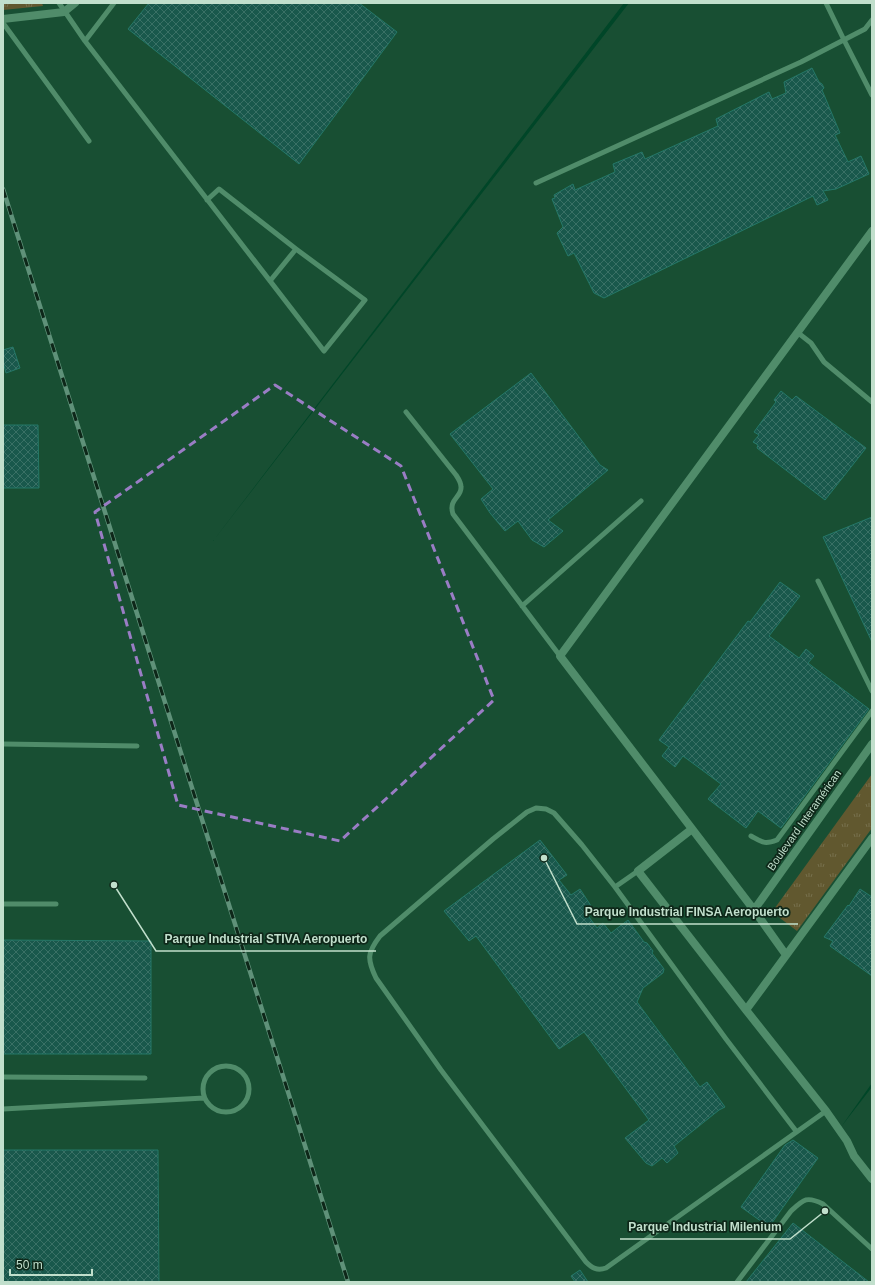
<svg xmlns="http://www.w3.org/2000/svg" width="875" height="1285" font-family="Helvetica,sans-serif">
	<style>
		.built { fill: #184f33 }
		.grass { fill: url(#grass-tufts) }
		.building { fill: url(#building-cross-hatch); stroke: #257868 }
		.lines { fill: none; stroke-linecap: round; stroke-linejoin: round }
		.service { stroke: #508c6a; stroke-width: 5 }
		.minor { stroke: #508c6a; stroke-width: 8 }
		.rail-casing { stroke: #5f9179; stroke-width: 4.5 }
		.rail { stroke: #0e2719; stroke-width: 3; stroke-dasharray: 9; stroke-linecap: butt }
		.marked { fill: none; stroke: #9a7dc5; stroke-width: 3; stroke-dasharray: 8 5; stroke-linejoin: round }
		.labels { text-anchor: middle; stroke-width: 3.5; stroke-linejoin: round; paint-order: stroke }
		.street-label { font-size: 11px; fill: #c1dfcc; stroke: #0e2719 }
		.leader { fill: none; stroke: #c1dfcc; stroke-width: 1.5 }
		.callout-dot { fill: #c1dfcc; stroke: #0e2719; stroke-width: 1.5 }
		.callout-label { font-size: 12px; text-anchor: middle; font-weight: bold; fill: #c1dfcc; stroke: #0e2719; stroke-width: 3.5; stroke-linejoin: round; paint-order: stroke }
	</style>
	<defs>
		<pattern id="grass-tufts" width="24" height="20" patternUnits="userSpaceOnUse"><rect width="24" height="20" fill="#61582f"/><path d="M3 7l-1-3M5 7V3M7 7l1-3M15 17l-1-3M17 17v-4M19 17l1-3" fill="none" stroke="#76704c"/></pattern>
		<pattern id="building-cross-hatch" width="8" height="8" patternUnits="userSpaceOnUse"><rect width="8" height="8" fill="#19584c"/><path d="M0 0l8 8M0 8l8-8" fill="none" stroke="#397065"/></pattern>
	</defs>
	<rect width="100%" height="100%" fill="#004628"/>
	<path class="built" d="M3 3H624L213 541 629 3H872V1083L841 1127 872 1087V1282H3Z"/>
	<path class="grass" d="M3 3H42L43 6 3 10Z
		M872 774V828L797 931 772 912Z"/>
	<path class="building" d="M149 3H359L397 32 299 164 128 29Z
		M812 68 819 82 822 84 824 88 822 90 840 133 835 135 848 162 861 156 869 174 836 189 823 191 828 200 817 205 813 196 604 298 594 293 574 253 568 256 557 233 563 227 552 199 555 198 554 195 573 184 575 190 615 172 613 164 642 152 645 159 718 126 716 119 769 92 772 99 786 93 784 82Z
		M13 347 20 368 6 373 3 362V350Z
		M531 373 600 465 608 470 548 520 563 531 544 547 532 540 518 521 505 531 490 513 481 499 493 489 450 434Z
		M781 391 792 400 796 396 866 448 825 500 757 448 758 445 753 442 759 435 754 432 776 402 774 400Z
		M3 425H38L39 488H3Z
		M872 517V642L823 537Z
		M780 582 800 596 769 636 799 658 806 649 814 656 808 663 869 709 781 828 758 811 746 828 708 799 721 784 683 756 675 767 662 756 669 747 659 740 748 621 750 622Z
		M540 840 567 875 559 880 571 895 580 889 593 909 586 913 597 928 603 923 611 933 628 920 644 942 647 943 653 951 652 953 664 969 663 973 643 988 637 1002 700 1087 707 1082 725 1107 719 1110 674 1146 678 1153 667 1163 662 1158 652 1166 646 1163 625 1138 649 1120 584 1032 559 1049 476 936 469 941 444 911Z
		M860 889 872 897V976L830 946 833 941 824 937 848 905 849 906Z
		M3 940 151 941V1054H3Z
		M793 1140 818 1158 769 1227 741 1207 785 1145Z
		M3 1150H158L159 1282H3Z
		M793 1223 869 1282H746Z
		M580 1270 588 1282H575L571 1276Z"/>
	<g class="lines">
		<path class="service" d="M59 3 85 41 324 351 365 300 296 249 219 189 207 200
			M826 3 844 40 872 95
			M3 23 89 141
			M85 41 114 3
			M536 183 801 62 865 29 872 20
			M270 281 296 249
			M797 332 811 343 824 362 872 402
			M406 412 456 475C458 478 461 482 461 487 462 497 448 499 453 514L560 656
			M818 581 872 691
			M522 606 641 501
			M3 744 137 746
			M751 836C762 842 764 845 777 840L872 711
			M638 871 615 887 582 845 554 813 546 809 536 808 527 812 493 839 380 936C367 953 367 959 376 978L441 1070 586 1262C592 1268 597 1271 606 1268L826 1111
			M615 887 726 1039 796 1131
			M3 904H56
			M203 1089a23 23 0 1 1 46 0a23 23 0 1 1-46 0Z
			M3 1077 145 1078
			M3 1109 204 1098
			M737 1282 791 1211C804 1199 807 1196 823 1204L872 1249"/>
		<path class="minor" d="M3 19 64 12 75 3
			M692 829 638 871 746 1010 826 1111 847 1141 854 1156 872 1179
			M754 910 872 744
			M786 955 754 910 560 656 872 231
			M746 1010 872 838"/>
		<defs>
			<path id="rail" d="M3 189 348 1282"/>
		</defs>
		<use href="#rail" class="rail-casing"/>
		<use href="#rail" class="rail"/>
	</g>
	<path class="marked" d="M275 385 401 466 494 700 340 841 178 805 95 512Z"/>
	<g class="labels">
		<g class="street-label">
			<text transform="translate(804 820) rotate(-55)" y="4">Boulevard Interamérican</text>
		</g>
	</g>
	<path class="leader" d="M544 858L577 924H798M114 885L156 951H376M825 1211L790 1239H620"/>
	<g class="callout-dot">
		<circle cx="544" cy="858" r="4"/>
		<circle cx="114" cy="885" r="4"/>
		<circle cx="825" cy="1211" r="4"/>
	</g>
	<g class="callout-label">
		<text x="687" y="916">Parque Industrial FINSA Aeropuerto</text>
		<text x="266" y="943">Parque Industrial STIVA Aeropuerto</text>
		<text x="705" y="1231">Parque Industrial Milenium</text>
	</g>
	<rect width="875" height="1285" fill="none" stroke="#c1dfcc" stroke-width="8"/>
	<path d="M10 1269v6h82v-6" fill="none" stroke="#c1dfcc" stroke-width="2"/>
	<text x="16" y="1269" font-size="12" fill="#c1dfcc" stroke="#0e2719" stroke-width="3" paint-order="stroke">50 m</text>
</svg>
